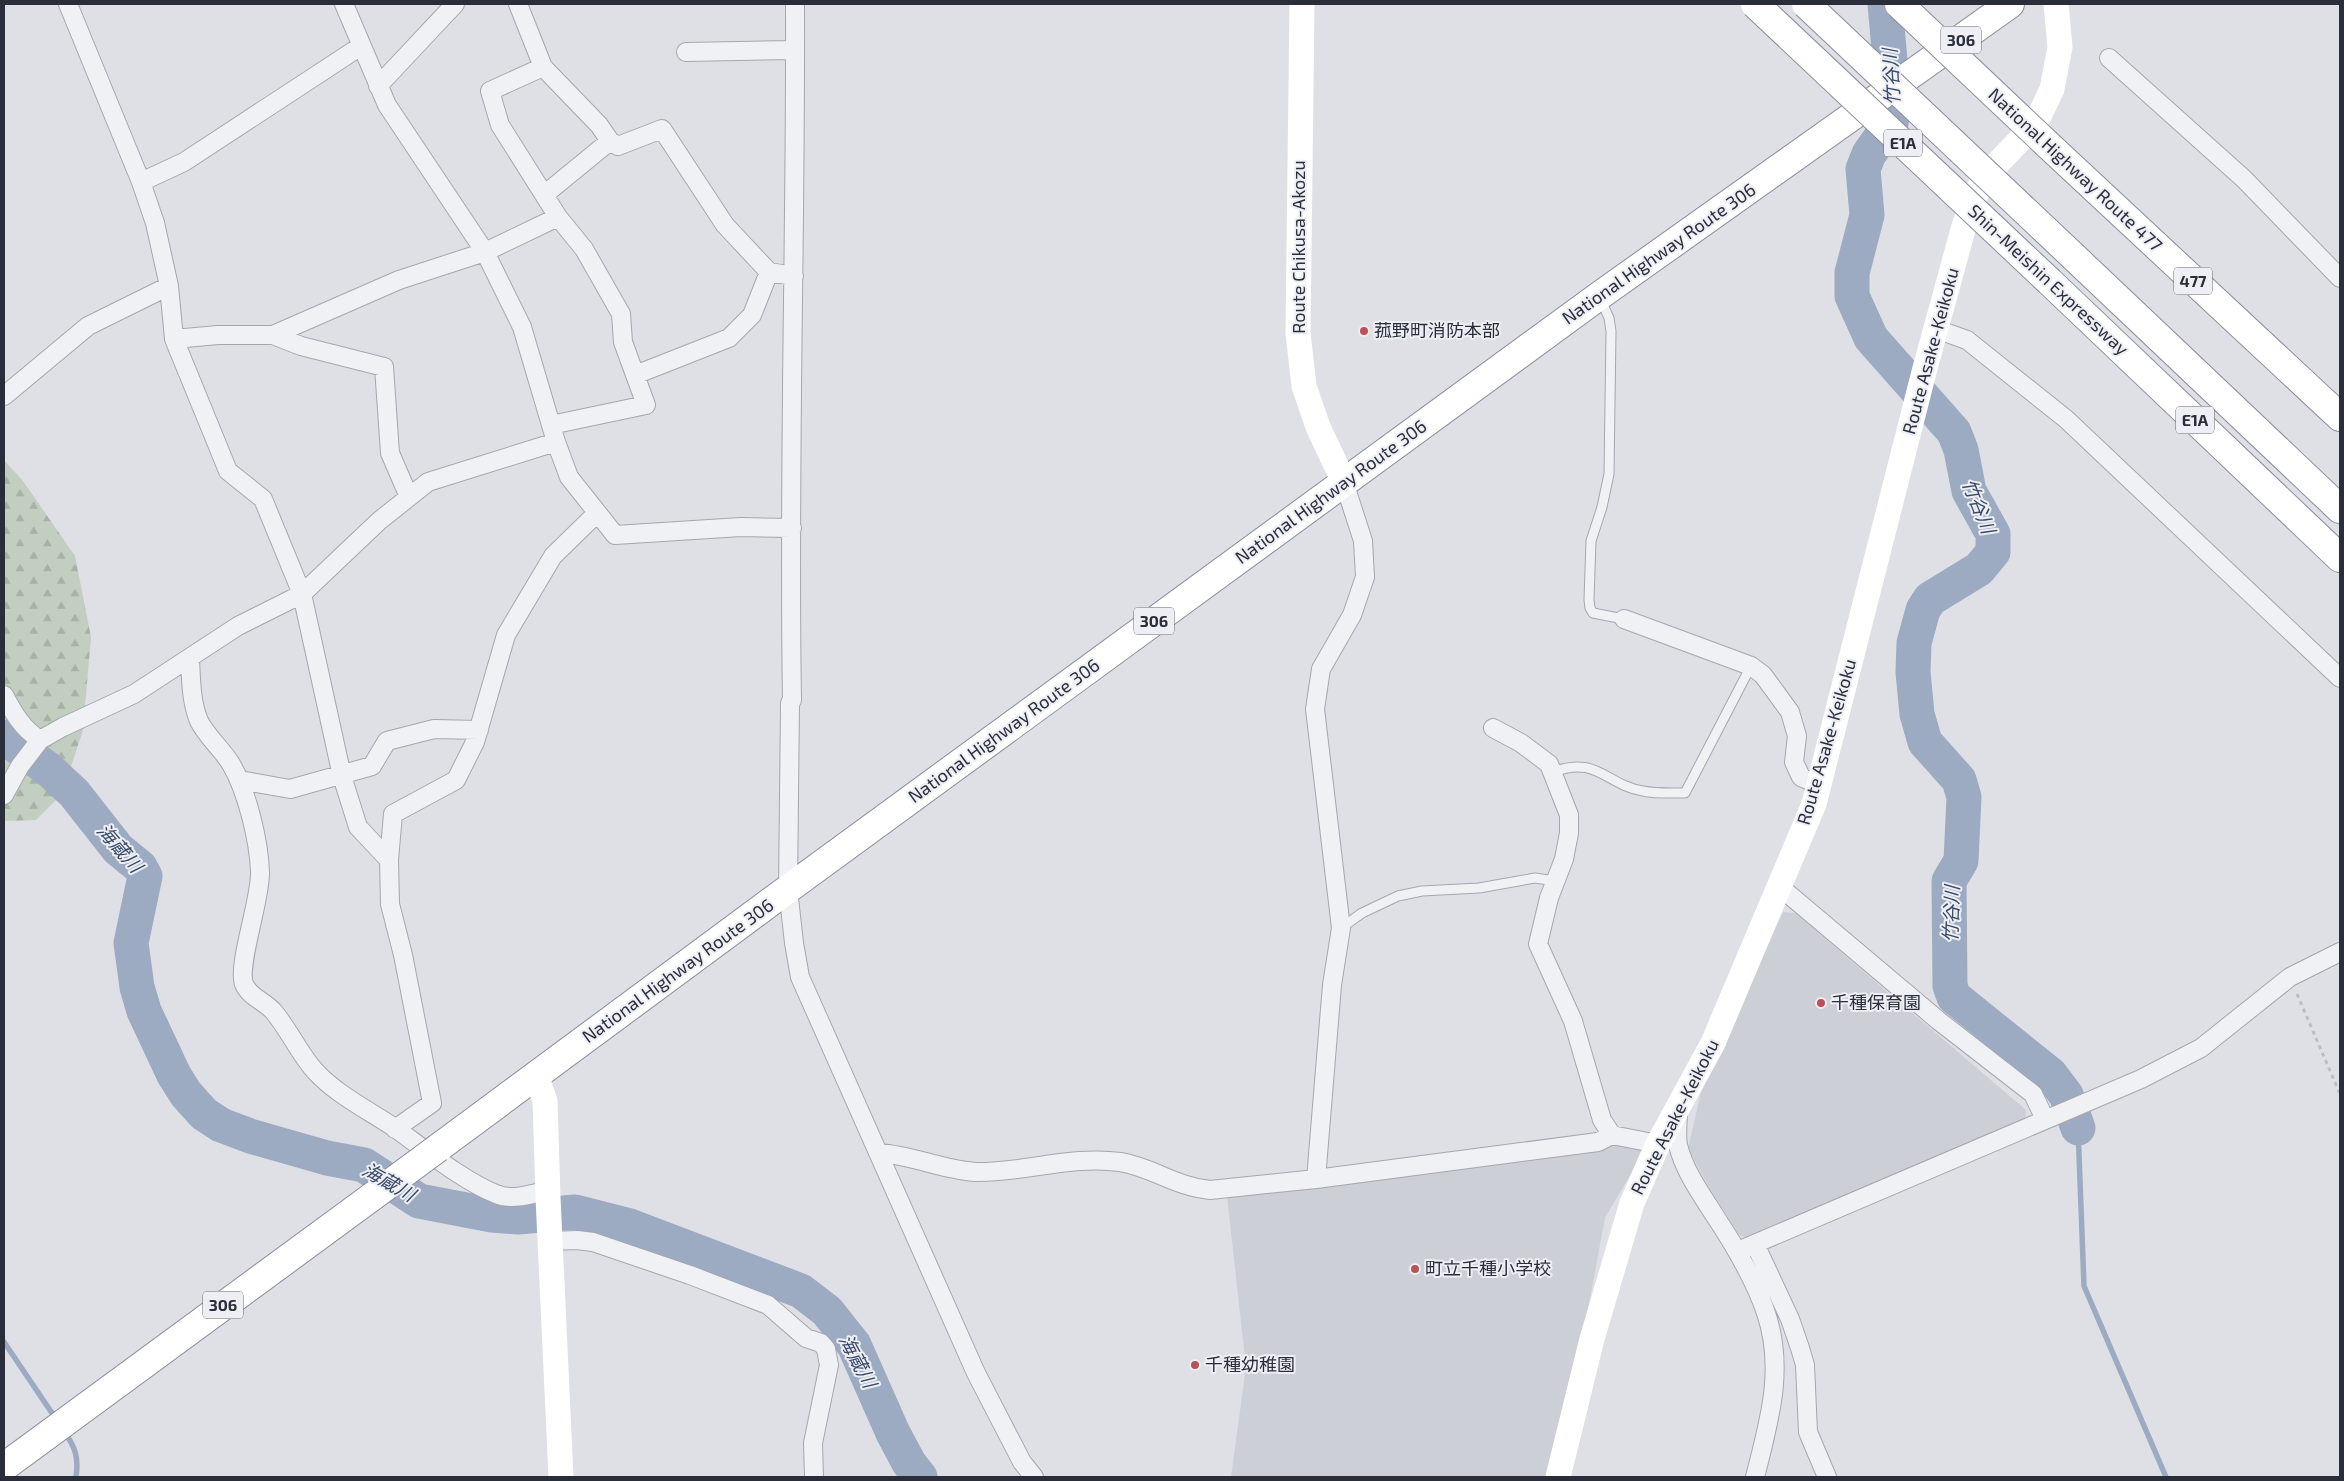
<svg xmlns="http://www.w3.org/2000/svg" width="2344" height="1481" font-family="'Exo 2','Noto Sans JP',sans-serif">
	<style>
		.built { fill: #cccfd6 }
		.forest { fill: url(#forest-firs) }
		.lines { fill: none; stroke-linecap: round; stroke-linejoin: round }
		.stream { stroke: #9dabc2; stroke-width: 5.5 }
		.river { stroke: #9dabc2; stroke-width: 35 }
		.lane-casing { stroke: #a4a7af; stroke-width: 11 }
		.street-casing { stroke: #a4a7af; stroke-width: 20 }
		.highway-casing { stroke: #878d9a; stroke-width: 30 }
		.path { stroke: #bcbec4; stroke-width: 3; stroke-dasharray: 4 4; stroke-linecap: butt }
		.lane { stroke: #f0f1f4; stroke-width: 9 }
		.street { stroke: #f0f1f4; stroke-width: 18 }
		.secondary { stroke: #fff; stroke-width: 25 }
		.highway { stroke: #fff; stroke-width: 28 }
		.highway-bridge-casing { stroke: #878d9a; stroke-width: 30; stroke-linecap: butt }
		.highway-bridge { stroke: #fff; stroke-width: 28 }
		.poi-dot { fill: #bd5056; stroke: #edeff4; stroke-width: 2 }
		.labels { text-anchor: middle; stroke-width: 4; stroke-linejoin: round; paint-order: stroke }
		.shield { fill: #edeff4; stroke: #646872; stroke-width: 1 }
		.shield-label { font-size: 16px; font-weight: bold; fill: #292e3a }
		.street-label { font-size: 18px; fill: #292e3a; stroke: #edeff4 }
		.poi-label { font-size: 18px; fill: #292e3a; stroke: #edeff4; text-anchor: start }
		.water-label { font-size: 19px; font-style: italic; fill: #384969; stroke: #edeff4 }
	</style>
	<defs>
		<pattern id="forest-firs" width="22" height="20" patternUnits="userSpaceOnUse" patternTransform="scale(1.25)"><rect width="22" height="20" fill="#c2cec0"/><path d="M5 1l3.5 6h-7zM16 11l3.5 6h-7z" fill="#a7b1a6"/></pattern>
	</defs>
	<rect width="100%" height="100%" fill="#dee0e6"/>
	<path class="built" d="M1783 912 1795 913 2026 1110 2025 1120 1751 1238 1740 1236 1711 1191 1688 1149 1701 1092Z
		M1618 1145 1642 1148 1632 1172 1605 1218 1586 1320 1548 1477H1231L1246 1367 1227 1196Z"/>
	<path class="forest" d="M4 460 23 481 75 556 91 637 83 730 62 794 36 820 4 821Z"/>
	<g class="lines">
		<path class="stream" d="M2078 1128 2084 1286 2166 1477
			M4 1342 56 1419
			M64 1431C75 1447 79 1457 76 1477"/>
		<path class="river" d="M1885 4 1894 106 1891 123 1869 154 1863 169 1867 215 1852 273V296L1871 338 1954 432 1961 450 1969 491 1993 534V552L1979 569 1930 599 1923 610 1914 643 1913 672 1917 714 1925 742 1959 780 1964 797 1961 861 1949 881 1950 986 1954 997 2051 1075 2066 1095 2078 1128
			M4 737 48 769 74 793 118 849 140 867 145 876 131 943 137 987 144 1011 174 1075 186 1094 204 1114 221 1125 250 1136 327 1158 364 1165 419 1201 492 1215 518 1217 575 1212 630 1226 801 1291 827 1311 854 1345 893 1433 909 1463 920 1477"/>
		<defs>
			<path id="lane" d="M1600 298 1609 318 1611 331 1609 474 1602 507 1591 541 1589 600 1590 608 1593 613 1624 619
				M1553 772C1597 755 1606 785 1643 791 1657 794 1672 793 1685 793L1751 666
				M1341 928 1362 913 1398 896 1422 891 1479 888 1535 878 1555 881"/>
			<path id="street" d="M68 4 141 182 155 223 169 286 174 339 228 471 263 499 302 594 342 776 358 827 389 860 390 904 403 955 432 1103 395 1129
				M344 4 387 105 485 252 522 327 556 442 569 477 615 535 741 527 792 528
				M518 4 543 67 599 125 610 141 618 146 662 129 725 225 769 272 794 276
				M795 4C796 236 788 468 792 700L790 703 788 889 794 943 800 977 976 1373 1022 1462 1034 1477
				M686 52 795 50
				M2109 58 2244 179 2340 278
				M543 67 490 91 500 125 558 217
				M378 86 455 4
				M141 182 184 162 361 46
				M544 195 610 141
				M1936 329 1967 340 2066 419 2340 678
				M273 335 301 346 384 367 390 453 409 497
				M174 339 218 335H273L399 280 485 252 558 217 584 249 621 314 623 342 646 405 551 425
				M635 375 729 338 752 315 769 272
				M4 396 88 326 169 286
				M1624 619 1751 666 1763 675 1790 712 1797 736 1794 762 1801 777 1819 785
				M190 658C191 679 191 702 199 721 207 737 222 749 231 764 247 791 259 841 260 872 261 899 237 965 244 984 250 998 265 1001 274 1012 289 1030 299 1053 315 1071 337 1095 368 1110 395 1128 424 1149 463 1181 496 1194 512 1201 532 1194 548 1190
				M4 695C14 714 22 728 40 740
				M1493 728 1521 743 1549 764 1569 815V833L1564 859 1549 898 1538 944 1573 1021 1602 1120 1612 1135
				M239 780 290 789 372 766 387 741 434 729 479 730
				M4 795 20 766 40 740 63 727 134 694 238 626 302 594 379 521 428 482 556 442
				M389 860 393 814 456 780 475 742 506 635 553 556 596 514
				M1780 887 1939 1021 2033 1094 2045 1119
				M1678 1111C1678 1122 1676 1134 1678 1145 1684 1171 1703 1197 1717 1219 1736 1248 1755 1280 1766 1313 1785 1369 1769 1422 1755 1477
				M879 1153C912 1155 943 1170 976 1172 1024 1173 1072 1155 1120 1162 1152 1167 1176 1187 1210 1190L1316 1179 1598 1142 1612 1135 1658 1144
				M1316 1179 1332 985 1341 928 1315 709 1321 669 1352 615 1365 577 1363 541 1344 482
				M551 1241 577 1240 593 1242 690 1275 768 1305 806 1338 821 1343 826 1349 829 1365 813 1443 814 1477
				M1755 1244 1790 1319 1800 1348 1805 1365 1808 1432 1827 1477
				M1738 1251 2141 1079 2201 1048 2290 977 2340 952"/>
			<path id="highway" d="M2047 144 2340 417
				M2074 257 2340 509
				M2050 282 2340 558
				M438 1148 788 889 1599 296 2010 4
				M4 1467 373 1196"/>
		</defs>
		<use href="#lane" class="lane-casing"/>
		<use href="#street" class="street-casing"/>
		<use href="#highway" class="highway-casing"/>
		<path class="path" d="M2297 994 2340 1094"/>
		<use href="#lane" class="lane"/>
		<use href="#street" class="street"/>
		<path class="secondary" d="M1302 4 1298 333 1304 386 1318 427 1344 482
			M536 1075 545 1101 548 1197 561 1477
			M1558 1477 1592 1339 1632 1203 1658 1144 1713 1043 1814 804 1924 372 1964 226 1978 189 1996 165 2036 123 2052 89 2060 47 2056 4"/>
		<use href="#highway" class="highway"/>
		<defs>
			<path id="highway-bridge" d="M1755 4 2050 282
				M1806 4 2074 257
				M1899 4 2047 144
				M373 1196 438 1148"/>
		</defs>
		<use href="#highway-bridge" class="highway-bridge-casing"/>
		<use href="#highway-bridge" class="highway-bridge"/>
	</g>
	<g class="poi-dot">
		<circle cx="1364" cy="331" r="5"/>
		<circle cx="1821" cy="1003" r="5"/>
		<circle cx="1415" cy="1269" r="5"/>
		<circle cx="1195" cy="1365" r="5"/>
	</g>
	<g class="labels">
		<g class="shield">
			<rect x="1941" y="26.5" width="40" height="27" rx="4"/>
			<rect x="1884" y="129.5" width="38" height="27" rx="4"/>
			<rect x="2174" y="267.5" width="38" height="27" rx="4"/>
			<rect x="2176" y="406.5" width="38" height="27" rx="4"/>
			<rect x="1134" y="607.5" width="40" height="27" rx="4"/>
			<rect x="203" y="1291.5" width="40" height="27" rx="4"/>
		</g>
		<g class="shield-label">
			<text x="1961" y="46">306</text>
			<text x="1903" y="149">E1A</text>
			<text x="2193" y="287">477</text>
			<text x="2195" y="426">E1A</text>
			<text x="1154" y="627">306</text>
			<text x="223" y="1311">306</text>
		</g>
		<g class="street-label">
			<text transform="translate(2075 170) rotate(43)" y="6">National Highway Route 477</text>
			<text transform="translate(1299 247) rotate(-90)" y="6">Route Chikusa-Akozu</text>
			<text transform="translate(1659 254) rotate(-35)" y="6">National Highway Route 306</text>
			<text transform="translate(2048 280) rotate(43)" y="6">Shin-Meishin Expressway</text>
			<text transform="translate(1931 351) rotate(-75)" y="6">Route Asake-Keikoku</text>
			<text transform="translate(1331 492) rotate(-36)" y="6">National Highway Route 306</text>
			<text transform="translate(1004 731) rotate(-36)" y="6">National Highway Route 306</text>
			<text transform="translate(1827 742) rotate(-74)" y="6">Route Asake-Keikoku</text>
			<text transform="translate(678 971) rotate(-36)" y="6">National Highway Route 306</text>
			<text transform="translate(1675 1117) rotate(-63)" y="6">Route Asake-Keikoku</text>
		</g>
		<g class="poi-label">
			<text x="1374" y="337">菰野町消防本部</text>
			<text x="1831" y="1009">千種保育園</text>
			<text x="1425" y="1275">町立千種小学校</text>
			<text x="1205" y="1371">千種幼稚園</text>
		</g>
		<g class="water-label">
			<text transform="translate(1891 77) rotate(-93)" y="7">竹谷川</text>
			<text transform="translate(1979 506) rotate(68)" y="7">竹谷川</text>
			<text transform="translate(120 848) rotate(49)" y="7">海蔵川</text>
			<text transform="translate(1951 914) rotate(-88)" y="7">竹谷川</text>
			<text transform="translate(389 1182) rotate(30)" y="7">海蔵川</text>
			<text transform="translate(858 1361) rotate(62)" y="7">海蔵川</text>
		</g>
	</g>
	<rect width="2344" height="1481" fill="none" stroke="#292e3a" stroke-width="10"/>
</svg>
